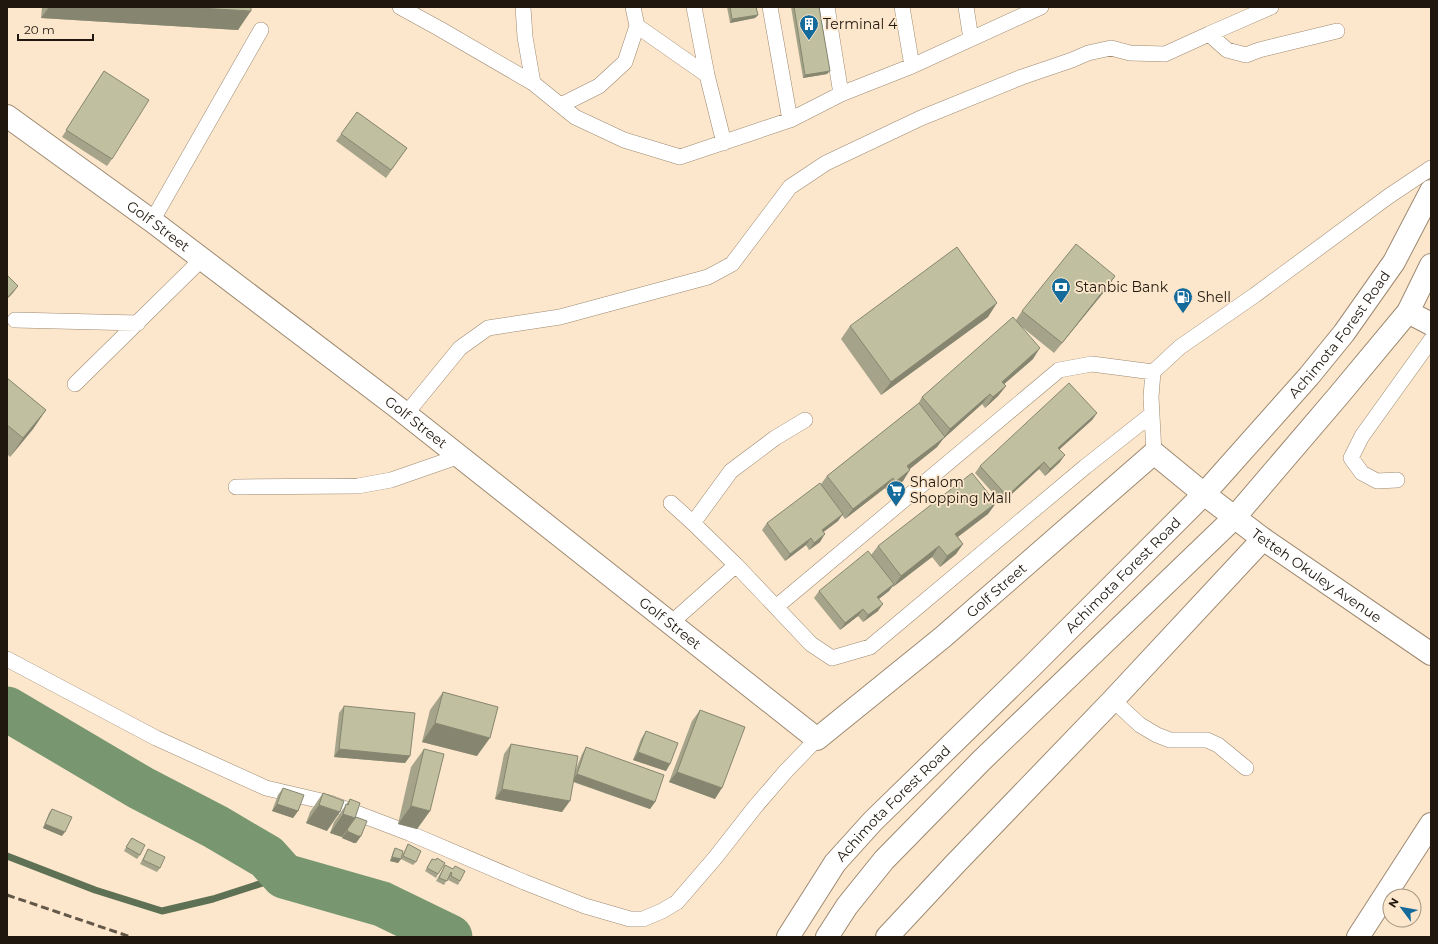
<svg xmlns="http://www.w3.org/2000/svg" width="1438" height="944" font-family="Montserrat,sans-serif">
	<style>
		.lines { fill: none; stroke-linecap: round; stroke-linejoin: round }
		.stream { stroke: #5e7154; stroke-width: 7 }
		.river { stroke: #789771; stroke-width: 45 }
		.lane-casing { stroke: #9d8971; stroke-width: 16 }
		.street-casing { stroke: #9d8971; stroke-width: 24 }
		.secondary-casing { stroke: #9d8971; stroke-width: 24 }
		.primary-casing { stroke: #9d8971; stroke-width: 24 }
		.lane { stroke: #fff; stroke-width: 15 }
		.street { stroke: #fff; stroke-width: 22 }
		.secondary { stroke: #fff; stroke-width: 22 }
		.primary { stroke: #fff; stroke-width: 22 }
		.rail { stroke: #635748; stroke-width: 3; stroke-dasharray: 8 4; stroke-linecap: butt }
		.wall { fill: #a5a48a }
		.shaded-wall { fill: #868670 }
		.building { fill: #c0bfa0; stroke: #868670 }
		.labels { text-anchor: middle; stroke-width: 3.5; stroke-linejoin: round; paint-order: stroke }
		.poi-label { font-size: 14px; fill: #20180f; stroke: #fce7cc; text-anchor: start }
		.street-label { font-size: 14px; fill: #20180f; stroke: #fce7cc }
	</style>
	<rect width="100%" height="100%" fill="#fce7cc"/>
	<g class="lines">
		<path class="stream" d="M7 856 95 890 162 911 213 899 284 876"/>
		<path class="river" d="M7 709 141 788 216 827 267 857 284 876 382 904 450 937"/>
		<defs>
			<path id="lane" d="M400 7 440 29 533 83 575 117 624 140 680 157 790 120 841 94 912 66 1041 7
				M523 7 525 37 533 83
				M694 7 707 75 724 143
				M770 7 790 120
				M827 7 841 94
				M902 7 912 66
				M966 7 971 39
				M637 26 707 75
				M1209 34 1271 7
				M561 105 599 86 625 62 637 26 633 7
				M152 221 261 30
				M15 320 138 323
				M75 384 202 259
				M406 414 460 348 488 328 560 317 708 277 732 264 790 187 826 163 921 118 1022 77 1072 60 1088 53 1111 48 1130 53 1165 54 1209 34 1227 50 1246 55 1259 50 1337 31
				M1154 453 1151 397 1153 372 1180 347 1255 295 1389 196 1431 168
				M1397 480 1377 481 1362 473 1351 458 1362 436 1431 340
				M236 487 358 486 391 480 460 456
				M671 503 693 523 736 565 811 644 832 658 870 647 1085 467 1152 414
				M693 523 731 471 775 438 805 420
				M776 607 1059 370 1092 364 1153 372
				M671 623 736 565
				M7 659 156 738 266 788 330 803 409 833 524 882 585 906 630 919H643L662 911 677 902 715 858 755 807 786 771 817 739
				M1113 700 1140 725 1157 735 1170 740H1207L1218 745 1246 768"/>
			<g id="street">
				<path id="s1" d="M7 116 152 221 397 407 817 739 943 637 1154 453 1204 494"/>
				<path d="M1408 312 1431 324"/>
				<path d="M887 937 955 864 1113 700 1263 539"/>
				<path d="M1358 937 1431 824"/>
			</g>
			<g id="secondary">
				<path id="s2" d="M1204 494 1263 539 1431 654"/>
			</g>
			<g id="primary">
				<path id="s3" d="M788 937 835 863 873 821 1032 666 1204 494 1309 376 1344 333 1394 262 1431 191"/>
				<path d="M827 937 847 906 884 860 981 761 1234 518 1339 395 1408 312 1431 265"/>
			</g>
		</defs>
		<use href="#lane" class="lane-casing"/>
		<use href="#street" class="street-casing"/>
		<use href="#secondary" class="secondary-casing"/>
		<use href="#primary" class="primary-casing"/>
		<use href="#lane" class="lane"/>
		<use href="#street" class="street"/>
		<use href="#secondary" class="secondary"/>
		<use href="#primary" class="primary"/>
		<path class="rail" d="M7 895 131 937"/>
	</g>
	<path class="wall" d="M42 7H251L238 30 41 18Z
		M727 7H756L758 15 755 18 730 23Z
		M791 7H819L827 74 803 78Z
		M104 71 112 159 107 166 62 137Z
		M357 112 407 148 386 178 336 141Z
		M1115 276 1108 287 1054 353 1022 327 1033 359 1004 384 1006 386 998 396 985 408 982 404 943 439 937 447 909 469 903 481 888 492 885 488 845 519 842 515 838 521 823 532 820 542 809 550 806 545 785 561 762 530 767 523 821 484 827 476 918 404 922 397 1016 320 1022 311Z
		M988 317 881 395 841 339 850 326Z
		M7 378 46 410 33 429 10 457 7 454Z
		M1097 413 1092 420 1060 449V462L1045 476 1039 469 1002 503 975 473 980 466Z
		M996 503 988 514 958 537 963 544 956 554 940 567 932 557 893 587V586L889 591 879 599 878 611 863 622 858 616 840 630 814 598 819 591 871 555 878 546Z
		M443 692 477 756 422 742 430 710Z
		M344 706 410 756 405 763 334 757 339 713Z
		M700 710 715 799 669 782 692 721Z
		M646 731 670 764 666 771 633 760 641 739Z
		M511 744 574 774 582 754 586 747 655 802 650 809 573 782 562 812 495 799 504 754Z
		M424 749 430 811 417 829 398 824 411 767Z
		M283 788 298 811 293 818 272 811 278 795Z
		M323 793 327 831 306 823 310 812Z
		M350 799 361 836 356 843H354L342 838 343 835 342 837 330 833 334 822Z
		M52 809 62 836 43 828 49 813Z
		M131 838 140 855 137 859 124 851Z
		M408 844 416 862 413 865 401 859 398 863 390 861 393 852 395 848 402 856Z
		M148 849 160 868 157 872 140 864Z
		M437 858 438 874 436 878 425 871 432 859 436 860Z
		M445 865 453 869 455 866 460 881 458 885 448 880 449 876 444 885 436 881Z"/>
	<path class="shaded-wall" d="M49 7H181L251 11 238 30 41 18Z
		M758 15 755 18 730 23 732 19Z
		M830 71 827 74 803 78 805 75Z
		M1115 276 1108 287 1054 353 1062 343Z
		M18 286 13 293 7 299V298Z
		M997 303 988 317 881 395 891 382Z
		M1040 348 1033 359 995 392 1002 382Z
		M1006 386 998 396 985 408 993 397Z
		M990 394 982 404 943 439 937 447 900 477 907 466 944 437 950 429Z
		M46 410 33 429 10 457 23 438Z
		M1097 413 1092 420 1053 455 1058 448Z
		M1065 455 1060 462 1045 476 1050 469Z
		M1044 462 1039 469 1002 503 1007 496Z
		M910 470 903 481 888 492 895 482Z
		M893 478 885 488 845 519 853 509Z
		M996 503 988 514 948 544 955 534Z
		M843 514 838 521 817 537 822 530Z
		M825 534 820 542 809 550 814 543Z
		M811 538 806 545 785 561 790 554Z
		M963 544 956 554 940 567 947 556Z
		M939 546 932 557 893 587 901 576Z
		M894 584 889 591 872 604 877 597Z
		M883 604 878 611 863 622 868 615Z
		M863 609 858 616 840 630 845 623Z
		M435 723 490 738 477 756 422 742Z
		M339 749 410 756 405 763 334 757Z
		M638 752 670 764 666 771 633 760Z
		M677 772 722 788 715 799 669 782Z
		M577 774 655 802 650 809 572 781Z
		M502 789 570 801 562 812 495 799Z
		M277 804 298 811 293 818 272 811Z
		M319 805 340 812 327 831 306 823Z
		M411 806 430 811 417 829 398 824Z
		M343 814 355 818 342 837 330 833Z
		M45 824 65 832 62 836 43 828Z
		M347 831 361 836 356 843H354L342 838Z
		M392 857 401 859 398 863 390 861Z"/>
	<path class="building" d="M181 7H251V11Z
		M730 7H756L758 15 732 19Z
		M794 7H819L830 71 805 75Z
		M104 71 149 100 112 159 66 130Z
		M357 112 407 148 391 170 341 134Z
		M1076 244 1115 276 1062 343 1022 311Z
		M957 247 997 303 891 382 850 326Z
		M7 275 18 286 7 298Z
		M1013 317 1040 348 1002 382 1006 386 993 397 990 394 950 429 922 397Z
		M7 378 46 410 23 438 7 425Z
		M1069 383 1097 413 1058 448 1065 455 1050 469 1044 462 1007 496 980 466Z
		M919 403 945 437 907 466 910 470 895 482 893 478 853 509 827 476Z
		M972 473 996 503 955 534 963 544 947 556 939 546 901 576 878 546Z
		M820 483 843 514 822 530 825 534 814 543 811 538 790 554 767 523Z
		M868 551 894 584 877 597 883 604 868 615 863 609 845 623 819 591Z
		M443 692 498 707 490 738 435 723Z
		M344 706 415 713 410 756 339 749Z
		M700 710 745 727 722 788 677 772Z
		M646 731 678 743 670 764 638 752Z
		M511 744 578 756 570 801 502 789Z
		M586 747 664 775 655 802 577 774Z
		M424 749 444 754 430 811 411 806Z
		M283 788 304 795 298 811 277 804Z
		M323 793 344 801 340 812 319 805Z
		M350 799 360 803 355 818 343 814 346 804 348 805Z
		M52 809 72 817 65 832 45 824Z
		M356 817 367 821 361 836H358L347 831 348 828Z
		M132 838 145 845 140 855 126 847Z
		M408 844 421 851 416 862 403 856Z
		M395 848 403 851 401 859 392 857Z
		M148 849 165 857 160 868 143 860Z
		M437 858 445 863 438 874 427 868 432 859 436 860Z
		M445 865 453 869 455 866 465 871 460 881 451 876 452 873 451 872 447 881 439 878Z"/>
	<defs>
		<symbol id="building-pin" viewBox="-11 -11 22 30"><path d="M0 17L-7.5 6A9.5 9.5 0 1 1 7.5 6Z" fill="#146b9b" stroke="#fce7cc"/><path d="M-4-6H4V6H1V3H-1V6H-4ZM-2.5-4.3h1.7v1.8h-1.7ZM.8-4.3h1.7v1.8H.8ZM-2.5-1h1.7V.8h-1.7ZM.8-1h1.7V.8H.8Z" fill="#fff"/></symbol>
		<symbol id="bank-pin" viewBox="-11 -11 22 30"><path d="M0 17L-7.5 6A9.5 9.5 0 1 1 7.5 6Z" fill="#146b9b" stroke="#fce7cc"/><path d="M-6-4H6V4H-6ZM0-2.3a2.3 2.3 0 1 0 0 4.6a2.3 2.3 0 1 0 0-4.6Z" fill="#fff"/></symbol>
		<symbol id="fuel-pin" viewBox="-11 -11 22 30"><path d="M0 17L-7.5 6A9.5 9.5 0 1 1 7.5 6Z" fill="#146b9b" stroke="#fce7cc"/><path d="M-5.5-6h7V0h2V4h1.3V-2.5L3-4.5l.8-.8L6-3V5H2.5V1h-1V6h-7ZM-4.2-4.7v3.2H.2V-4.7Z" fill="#fff"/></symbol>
		<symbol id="supermarket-pin" viewBox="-11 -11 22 30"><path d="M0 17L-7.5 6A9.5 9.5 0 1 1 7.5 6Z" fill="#146b9b" stroke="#fce7cc"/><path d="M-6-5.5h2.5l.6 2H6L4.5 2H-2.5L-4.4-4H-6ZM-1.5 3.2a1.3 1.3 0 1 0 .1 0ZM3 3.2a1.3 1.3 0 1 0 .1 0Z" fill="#fff"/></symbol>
	</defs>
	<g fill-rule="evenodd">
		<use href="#building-pin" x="798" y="13" width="22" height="30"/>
		<use href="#bank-pin" x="1050" y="276" width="22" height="30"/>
		<use href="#fuel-pin" x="1172" y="286" width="22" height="30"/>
		<use href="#supermarket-pin" x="885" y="479" width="22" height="30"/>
	</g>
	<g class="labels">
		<g class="poi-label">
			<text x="823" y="29">Terminal 4</text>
			<text x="1075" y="292">Stanbic Bank</text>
			<text x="1197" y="302">Shell</text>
			<text x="910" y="487">Shalom<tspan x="910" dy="16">Shopping Mall</tspan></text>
		</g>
		<g class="street-label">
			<text dy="5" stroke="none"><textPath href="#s1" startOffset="187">Golf Street</textPath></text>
			<text dy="5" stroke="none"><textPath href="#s3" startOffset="819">Achimota Forest Road</textPath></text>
			<text dy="5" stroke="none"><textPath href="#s1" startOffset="511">Golf Street</textPath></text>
			<text dy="5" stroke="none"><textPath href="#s3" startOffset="495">Achimota Forest Road</textPath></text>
			<text dy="5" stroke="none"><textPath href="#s2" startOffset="139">Tetteh Okuley Avenue</textPath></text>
			<text dy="5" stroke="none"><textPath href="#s1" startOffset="1255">Golf Street</textPath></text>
			<text dy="5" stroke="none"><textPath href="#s1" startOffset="835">Golf Street</textPath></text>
			<text dy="5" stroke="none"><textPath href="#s3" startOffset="171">Achimota Forest Road</textPath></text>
		</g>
	</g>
	<rect width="1438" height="944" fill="none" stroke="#20180f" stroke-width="16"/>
	<g transform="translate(1402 908) rotate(302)"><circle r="19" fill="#fce7cc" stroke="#a49480"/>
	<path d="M0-3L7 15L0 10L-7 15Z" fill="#146b9b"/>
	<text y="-6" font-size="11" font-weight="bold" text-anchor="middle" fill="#20180f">N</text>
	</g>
	<path d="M18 34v6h75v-6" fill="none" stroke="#20180f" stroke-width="2"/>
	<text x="24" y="34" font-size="12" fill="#20180f" stroke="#fce7cc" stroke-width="3" paint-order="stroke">20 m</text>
</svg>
